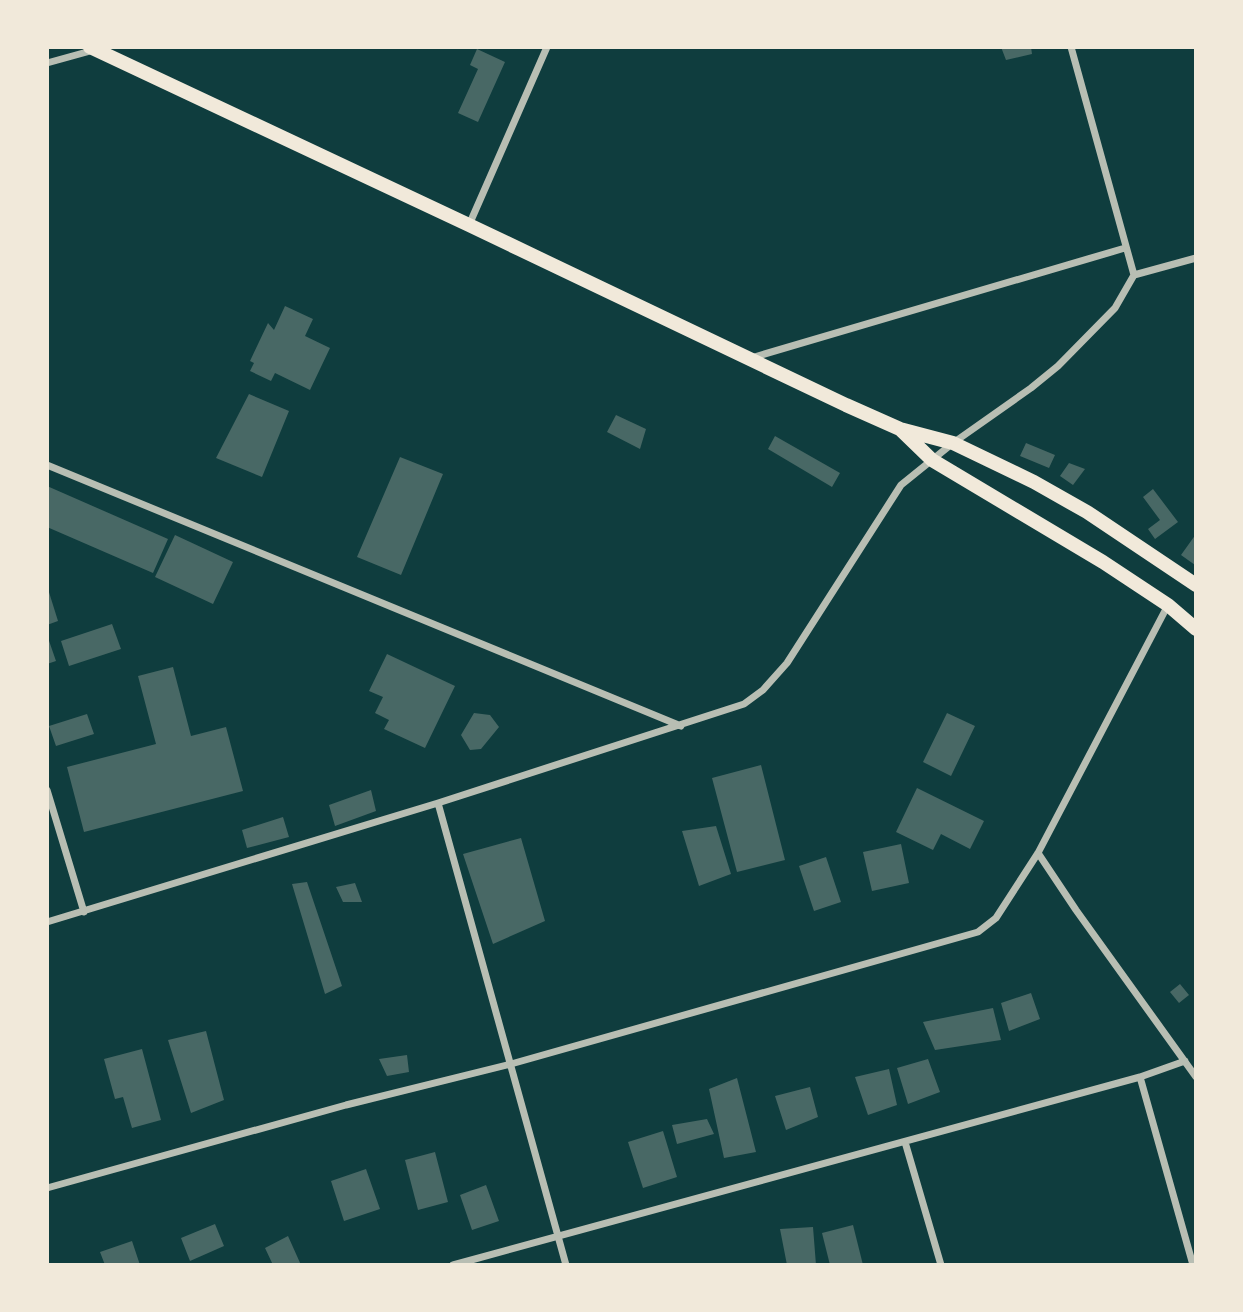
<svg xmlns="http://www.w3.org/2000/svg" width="1243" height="1312" font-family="'Sofia Sans Condensed',sans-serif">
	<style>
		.building { fill: #486865 }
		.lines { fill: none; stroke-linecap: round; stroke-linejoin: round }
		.minor { stroke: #b8beb3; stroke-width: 7 }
		.secondary { stroke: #f1e9da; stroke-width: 14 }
	</style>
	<rect width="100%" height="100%" fill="#0f3d3e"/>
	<path class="building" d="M1001 47H1031L1032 54 1006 60Z
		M477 49 505 62 478 122 458 113 478 69 470 65Z
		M285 306 313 319 305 336 330 348 310 390 275 373 271 381 250 371 254 363 250 361 268 323 274 330Z
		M249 394 289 411 262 477 216 458Z
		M616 415 646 429 640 449 607 432Z
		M775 436 840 473 832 487 768 449Z
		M1026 443 1055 455 1049 468 1020 456Z
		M400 457 443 474 401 575 357 557Z
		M1069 463 1085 469 1073 485 1060 476Z
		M47 486 168 539 153 573 47 527Z
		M1153 489 1178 522 1155 539 1148 529 1160 520 1143 497Z
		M1196 534V564L1195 565 1181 555Z
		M175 535 233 562 213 604 155 577Z
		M48 589 58 621 47 625V590Z
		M112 624 121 649 69 666 61 641Z
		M47 635 56 661 47 664Z
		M387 654 455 686 425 748 384 729 389 720 375 713 383 697 369 691Z
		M173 667 191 736 226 727 243 791 84 832 67 767 156 744 138 676Z
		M474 713 490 715 499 727 481 749 470 750 461 735Z
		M947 713 975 726 951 776 923 762Z
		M87 714 94 734 56 746 49 726Z
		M761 765 785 860 737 872 712 778Z
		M917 788 984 821 970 849 941 834 933 850 896 832Z
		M371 790 376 811 335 826 329 805Z
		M283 817 289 837 247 848 242 830Z
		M716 826 731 874 699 886 682 831Z
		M521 838 545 921 493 944 463 854Z
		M901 844 909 883 872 891 863 852Z
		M826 857 841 902 814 911 799 866Z
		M307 882 342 986 325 994 292 884Z
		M355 883 362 902H343L336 887Z
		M1180 984 1189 995 1179 1003 1170 992Z
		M1031 993 1040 1019 1009 1031 1001 1003Z
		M993 1008 1001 1040 935 1050 923 1022Z
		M206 1031 224 1100 191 1113 168 1040Z
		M142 1049 161 1120 132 1128 123 1097 115 1099 104 1059Z
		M407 1055 409 1072 387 1076 379 1059Z
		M928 1059 940 1092 908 1104 897 1068Z
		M889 1069 897 1105 868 1115 855 1077Z
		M737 1078 756 1152 724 1158 709 1089Z
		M810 1087 818 1117 786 1130 775 1096Z
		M707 1119 714 1134 677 1144 672 1125Z
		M663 1131 677 1177 643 1188 628 1142Z
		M435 1152 448 1202 418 1210 405 1160Z
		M366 1169 380 1209 344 1221 331 1181Z
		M486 1185 499 1221 472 1230 460 1195Z
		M215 1224 224 1246 190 1261 181 1238Z
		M853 1225 863 1265H830L822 1233Z
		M813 1227 816 1265H787L780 1229Z
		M288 1236 301 1265H273L265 1248Z
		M132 1241 140 1265H105L100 1252Z"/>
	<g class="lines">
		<path class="minor" d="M1071 47 1134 275
			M47 63 94 50
			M469 225 547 47
			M751 358 1125 248
			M47 465 681 726
			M47 790 84 912
			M438 803 566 1265
			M1038 853 1076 910 1196 1077
			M47 922 438 803 744 704 763 690 787 663 901 485 953 443 1031 388 1058 366 1115 308 1134 275 1196 258
			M1140 1077 1193 1265
			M905 1142 941 1265
			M47 1188 346 1105 511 1064 978 932 996 918 1038 853 1168 605
			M453 1265 1140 1077 1185 1061"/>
		<path class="secondary" d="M90 47 469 225 846 405 900 429 953 443 1034 482 1087 512 1196 585
			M901 430 932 460 1103 562 1168 605 1196 629"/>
	</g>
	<rect width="1243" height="1312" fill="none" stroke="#f1e9da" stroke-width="98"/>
</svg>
